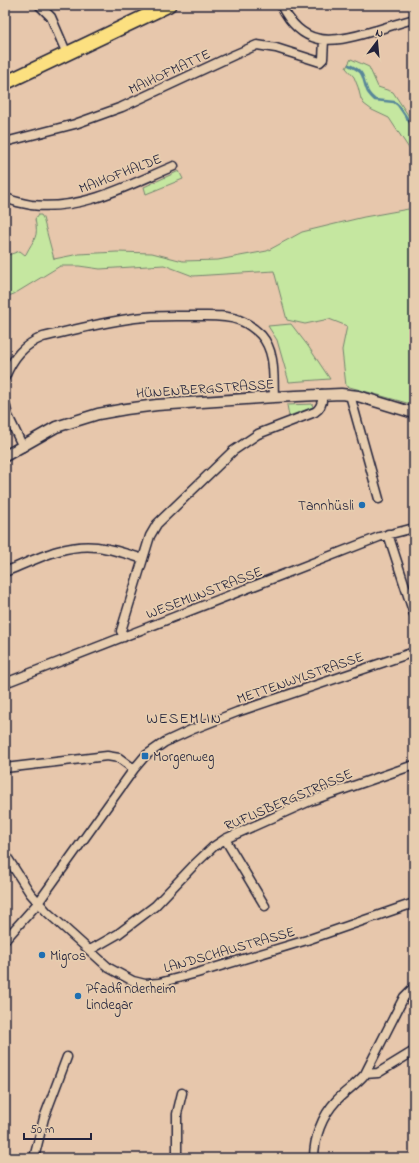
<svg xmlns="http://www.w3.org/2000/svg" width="419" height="1163" font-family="'Indie Flower',sans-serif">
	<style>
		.green { fill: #c5e7a0; stroke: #74846e }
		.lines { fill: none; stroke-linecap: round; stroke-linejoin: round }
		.stream { stroke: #588799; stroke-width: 2.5 }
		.minor-casing { stroke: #22223b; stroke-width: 11 }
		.tertiary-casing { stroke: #22223b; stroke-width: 13 }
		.primary-casing { stroke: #22223b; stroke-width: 16 }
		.minor { stroke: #e7cdaf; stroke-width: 8 }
		.tertiary { stroke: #e7cdaf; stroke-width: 10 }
		.primary { stroke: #fce080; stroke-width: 13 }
		.poi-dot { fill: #1f6fb2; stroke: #e7cdaf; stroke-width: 1.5 }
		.labels { text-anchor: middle; stroke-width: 3.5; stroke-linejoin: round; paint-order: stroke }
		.street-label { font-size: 14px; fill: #22223b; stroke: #e7cdaf }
		.poi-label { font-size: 14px; fill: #22223b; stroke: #e7cdaf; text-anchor: start }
		.neighbourhood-label { font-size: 15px; letter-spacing: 1px; fill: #22223b; stroke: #e7cdaf }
	</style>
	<rect width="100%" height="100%" fill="#e7c7ac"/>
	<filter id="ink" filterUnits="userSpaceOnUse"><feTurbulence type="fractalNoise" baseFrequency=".025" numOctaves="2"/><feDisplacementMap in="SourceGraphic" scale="8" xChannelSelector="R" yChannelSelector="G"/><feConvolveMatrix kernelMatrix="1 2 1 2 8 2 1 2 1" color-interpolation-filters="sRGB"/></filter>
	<g filter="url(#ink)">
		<path class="green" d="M351 59 369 67 378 87 393 92 410 118 414 117V156L389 118 372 110 364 104 361 99 358 87 354 77 346 68Z
			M179 171 183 179 146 194 144 187Z
			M414 208V405L346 386 342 350 347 326 329 319 305 324 287 320 274 271 193 276 164 265 100 269 79 266H60L14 294 5 297V256L20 251 25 255 26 254C34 238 39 238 35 219L38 215H41L43 218 54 259 79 254 117 252 152 253 183 261 218 260 267 251 302 232 364 217Z
			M291 324 308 346 330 379 289 382 277 340 268 326Z
			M312 404 313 407 289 416 287 405Z"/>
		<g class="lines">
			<path class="stream" d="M349 65C366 73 361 75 367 90 368 94 372 97 375 100L394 102 398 105 411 124H414"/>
			<defs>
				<path id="minor" d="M39 5 51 17 67 54
					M281 5C302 47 330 44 370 32 384 28 399 23 414 19
					M5 142 75 124 122 107 234 55 257 45 276 48 320 62 323 59 324 40
					M5 197C12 202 23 203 31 205 83 211 128 185 174 166
					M5 377C13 358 23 345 43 337 73 330 104 322 135 318 155 315 176 316 196 316 210 316 226 315 239 320 247 323 255 329 261 335 276 352 273 376 274 397
					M350 395 379 499
					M5 403 8 416 23 447
					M388 534 414 614
					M5 572C34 560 65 543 97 547 113 549 128 554 143 559
					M124 637 121 631 150 536 157 524 233 451 258 434 315 412C321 408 323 402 322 394
					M5 683 379 537 414 528
					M5 768 107 756 119 758 134 769
					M225 839 265 906
					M5 854 30 893 47 912 109 968 133 981 145 984 159 983 197 973 307 940 414 903
					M5 940 38 903 134 769 145 756 165 742 191 730 237 712 414 652
					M90 950 118 934 155 906 194 865 213 847 225 839 310 801 414 765
					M365 1074 404 997 414 987
					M34 1158 44 1118 67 1057
					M177 1158V1114L182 1093
					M314 1158C314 1138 322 1116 336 1101 345 1091 356 1085 365 1074L378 1073 414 1051"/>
				<path id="tertiary" d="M5 456 56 427 98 414 126 409 157 405 274 397 341 394 358 396 414 413"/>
				<path id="primary" d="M5 83 169 5"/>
			</defs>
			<use href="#minor" class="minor-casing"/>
			<use href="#tertiary" class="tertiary-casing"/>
			<use href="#primary" class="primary-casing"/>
			<use href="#minor" class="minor"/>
			<use href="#tertiary" class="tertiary"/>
			<use href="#primary" class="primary"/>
		</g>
	</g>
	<g class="poi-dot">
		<circle cx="362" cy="505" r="4"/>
		<rect x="141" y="752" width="8" height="8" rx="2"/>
		<circle cx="42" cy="955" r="4"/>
		<circle cx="78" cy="996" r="4"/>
	</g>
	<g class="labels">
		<g class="street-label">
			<text transform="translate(169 71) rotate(-25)" y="5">MAIHOFMATTE</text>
			<text transform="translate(120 173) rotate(-21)" y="5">MAIHOFHALDE</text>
			<text transform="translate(205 388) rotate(-4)" y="5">HÜNENBERGSTRASSE</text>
			<text transform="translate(204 592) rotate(-21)" y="5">WESEMLINSTRASSE</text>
			<text transform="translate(300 677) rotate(-19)" y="5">METTENWYLSTRASSE</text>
			<text transform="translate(288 799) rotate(-23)" y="5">RUFLISBERGSTRASSE</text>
			<text transform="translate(229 949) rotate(-16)" y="5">LANDSCHAUSTRASSE</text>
		</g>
		<g class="poi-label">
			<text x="354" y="510" text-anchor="end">Tannhüsli</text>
			<text x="153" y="761">Morgenweg</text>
			<text x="50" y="960">Migros</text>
			<text x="86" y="993">Pfadfinderheim<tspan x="86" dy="16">Lindegar</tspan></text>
		</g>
		<g class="neighbourhood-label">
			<text x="184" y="723">WESEMLIN</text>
		</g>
	</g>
	<rect width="419" height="1163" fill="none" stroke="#e7cdaf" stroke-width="20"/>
	<rect x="10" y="10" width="399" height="1143" fill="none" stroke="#22223b" stroke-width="1.5" filter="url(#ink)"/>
	<g transform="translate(377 42) rotate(16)" stroke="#e7cdaf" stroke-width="3" paint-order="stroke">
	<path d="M0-3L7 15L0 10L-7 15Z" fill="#22223b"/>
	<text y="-6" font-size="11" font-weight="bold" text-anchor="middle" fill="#22223b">N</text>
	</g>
	<path d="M24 1133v6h67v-6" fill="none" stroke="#22223b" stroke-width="2"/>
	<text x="30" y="1133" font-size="12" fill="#22223b" stroke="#e7cdaf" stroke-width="3" paint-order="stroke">50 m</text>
</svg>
